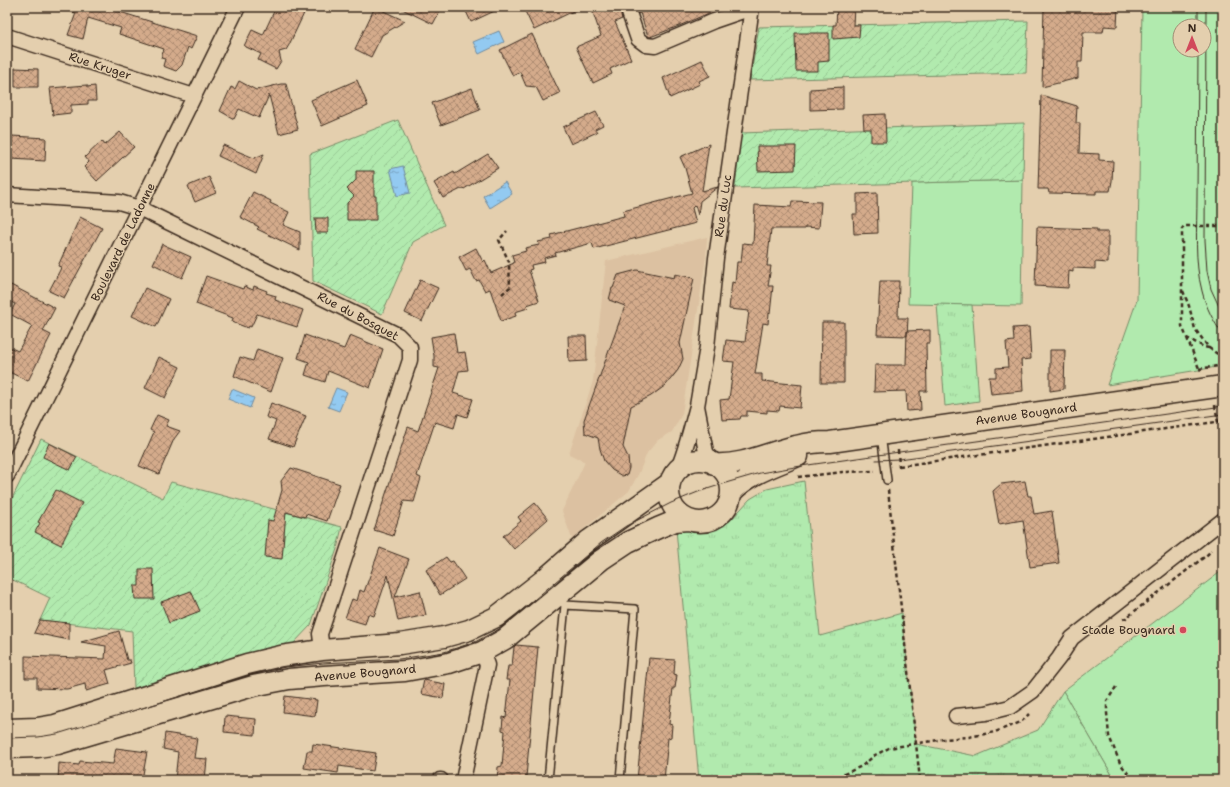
<svg xmlns="http://www.w3.org/2000/svg" width="1230" height="787" font-family="'Shantell Sans',sans-serif">
	<style>
		.built { fill: #dcc1a1 }
		.grass { fill: #b1eaae; stroke: #768a66; fill-rule: evenodd }
		.park { fill: url(#park-tufts); stroke: #768a66 }
		.garden { fill: url(#garden-furrows); stroke: #768a66 }
		.water { fill: url(#water-ripples); stroke: #708a9d }
		.building { fill: url(#building-cross-hatch); stroke: #3b2a1e }
		.lines { fill: none; stroke-linecap: round; stroke-linejoin: round }
		.lane-casing { stroke: #3b2a1e; stroke-width: 10 }
		.street-casing { stroke: #3b2a1e; stroke-width: 17 }
		.secondary-casing { stroke: #3b2a1e; stroke-width: 23 }
		.path { stroke: #3b2a1e; stroke-width: 2.5; stroke-dasharray: 4 3; stroke-linecap: butt }
		.lane { stroke: #e4cfae; stroke-width: 7 }
		.street { stroke: #e4cfae; stroke-width: 14 }
		.secondary { stroke: #e4cfae; stroke-width: 20 }
		.tram { stroke: #3b2a1e; stroke-width: 1 }
		.poi-dot { fill: #d1495b; stroke: #e4cfae; stroke-width: 1.5 }
		.labels { text-anchor: middle; stroke-width: 3; stroke-linejoin: round; paint-order: stroke }
		.street-label { font-size: 12px; fill: #3b2a1e; stroke: #e4cfae }
		.poi-label { font-size: 12px; fill: #3b2a1e; stroke: #e4cfae; text-anchor: end }
	</style>
	<defs>
		<pattern id="park-tufts" width="24" height="20" patternUnits="userSpaceOnUse"><rect width="24" height="20" fill="#b1eaae"/><path d="M3 7l-1-3M5 7V3M7 7l1-3M15 17l-1-3M17 17v-4M19 17l1-3" fill="none" stroke="#99c995"/></pattern>
		<pattern id="garden-furrows" width="10" height="10" patternUnits="userSpaceOnUse"><rect width="10" height="10" fill="#b1eaae"/><path d="M-1 1l2-2M0 10L10 0M9 11l2-2" fill="none" stroke="#99c995"/></pattern>
		<pattern id="water-ripples" width="26" height="14" patternUnits="userSpaceOnUse"><rect width="26" height="14" fill="#93caf1"/><path d="M2 4q2-2 4 0t4 0M15 11q2-2 4 0t4 0" fill="none" stroke="#79a4c3"/></pattern>
		<pattern id="building-cross-hatch" width="8" height="8" patternUnits="userSpaceOnUse"><rect width="8" height="8" fill="#d4ab8b"/><path d="M0 0l8 8M0 8l8-8" fill="none" stroke="#ad8b71"/></pattern>
	</defs>
	<rect width="100%" height="100%" fill="#e4cfae"/>
	<filter id="ink" filterUnits="userSpaceOnUse"><feTurbulence type="fractalNoise" baseFrequency=".025" numOctaves="2"/><feDisplacementMap in="SourceGraphic" scale="8" xChannelSelector="R" yChannelSelector="G"/><feConvolveMatrix kernelMatrix="1 2 1 2 8 2 1 2 1" color-interpolation-filters="sRGB"/></filter>
	<g filter="url(#ink)">
		<path class="built" d="M707 237 706 257 682 414 672 432 658 440 647 453 639 473 629 491 572 539 562 511 585 462 569 454 593 381 606 261Z"/>
		<path class="grass" d="M1142 7H1223V366L1107 385 1137 300ZM1180 26H1204V50H1180Z
			M1023 180 1021 306 908 304 912 183Z
			M1223 570V780H1115L1063 691Z"/>
		<path class="park" d="M937 304 972 305 979 401 945 406Z
			M804 481 820 636 902 613 916 744 976 756 1038 730 1063 691 1115 780H699L676 529H717L730 521 750 499 767 489Z"/>
		<path class="garden" d="M1028 21 1026 73 750 80 759 27Z
			M398 120 444 225 413 242 382 314 313 281 310 154Z
			M1024 123 1023 180 735 188 741 133Z
			M41 439 163 498 171 482 342 527 337 549 311 625 293 644 263 649 134 688 132 631 40 620 50 598 7 577V509Z"/>
		<path class="water" d="M499 31 504 42 479 54 473 42Z
			M403 166 410 193 397 196 390 169Z
			M505 182 512 194 490 208 483 196Z
			M336 388 347 392 339 411 328 407Z
			M232 389 254 398 250 408 228 399Z"/>
		<path class="building" d="M65 7H104L197 36 191 49 188 47 182 65 176 71 163 66 165 59 161 58 164 49 119 34 121 28 88 18 83 39 68 35 76 13 64 10Z
			M276 7H307L289 45 286 50 279 52 281 61 276 69 258 60 261 54 244 46 252 30 263 35Z
			M375 7 405 21 382 35 371 57 355 49Z
			M398 7H442L433 24Z
			M464 7H503L471 22Z
			M523 7H582L534 30Z
			M591 7H619L622 19 615 22 631 59 610 69 612 74 593 83 576 47 601 36Z
			M636 7H723L679 26 650 37 648 36 640 13 638 14Z
			M837 7H854L853 25H860L859 37 833 39V25H836Z
			M1044 7H1118L1117 27 1104 26 1103 32H1083L1082 62H1078V78L1042 87Z
			M795 33H829V61L818 62V71H796Z
			M532 34 560 93 543 101 536 87 526 86 520 72 513 76 500 50Z
			M702 60 710 76 699 81 700 84 670 98 663 78Z
			M15 68 38 69V87H15Z
			M357 80 368 106 322 126 311 100Z
			M239 81 256 90 281 84H286L298 129 279 134 269 95 259 118 239 109 234 119 220 111 231 87 235 89Z
			M87 85V87L95 86 96 101H88V104L71 105V113L53 115 50 88Z
			M843 87V109L810 110V89Z
			M472 88 480 110 441 125 432 103Z
			M1041 95 1077 106 1076 123H1080L1079 153 1099 154V160L1113 161 1112 181 1110 191H1096V194L1049 193 1048 189H1038Z
			M596 112 603 125 595 129 597 132 571 144 563 127Z
			M885 114 886 142H871V129H864L863 115Z
			M120 132 134 147 97 181 84 167 89 162 85 157 102 141 105 145Z
			M12 136 46 138 45 161 11 159Z
			M709 144 702 191 718 187 700 201 698 215 695 205 692 208 696 223 594 249 592 243 555 253 556 255 544 258 545 262 531 265 532 269 529 270 539 301 527 305 528 308 515 312 516 316 501 321 490 289 485 291 479 280 476 281 470 269 466 271 459 257 476 248 483 262 485 260 491 273 514 263 512 255 526 251 525 248 539 245 538 242 552 239 551 235 624 216 623 211 692 193 685 168 680 157Z
			M223 145 254 158 264 154 256 174 218 156Z
			M757 146H796L795 170 758 171Z
			M488 154 498 168 464 189 463 188 443 198 434 183 454 172 455 174Z
			M356 171H374V196H376V220H347V203L354 196 347 189 356 180Z
			M209 177 216 193 195 202 188 186Z
			M253 192 271 201 270 203 289 212 283 225 300 232V250L257 229 259 227 240 217Z
			M877 193 878 233 854 234 853 214H857V194Z
			M792 201 821 202 819 228 805 227V229H771L767 266H771L768 286H773L770 314 769 313 768 324 763 323 755 374H762V381L802 385 800 408 780 406 779 411 767 410V413L747 411V416H741L740 419 722 420 720 400 729 399 734 362 723 361 726 340 745 342 749 311 729 309 732 282 735 283 737 262H741L743 243 753 244 755 205 791 207Z
			M80 217 102 228 64 298 49 291 60 270 61 267 58 266Z
			M315 218H328V233H316Z
			M1037 227 1097 229V232H1108V263L1095 262V269L1073 268V272L1069 271 1068 288 1035 286Z
			M162 244 191 257 182 278 153 264Z
			M637 270 674 278 675 274 694 278 680 343 683 359 678 370 666 385 651 396 631 406 623 447 628 457 629 468 627 475 622 476 612 470 604 461 600 449 598 438 585 433 584 420 625 306 609 300 612 288H613L618 275Z
			M206 276 243 289 244 286 253 290 254 286 267 291 266 293 276 296 275 300 303 310 297 327 257 314 251 327 249 326 248 328 232 322 233 318 196 304Z
			M420 280 438 288 422 321 405 313Z
			M880 281H899L898 318H908L907 336 877 335Z
			M7 283 55 308 43 331 51 335 28 381 7 371V346L18 351 32 326 10 314 15 304 7 300Z
			M145 288 169 299 156 327 132 316Z
			M822 322H844V383H821Z
			M1029 327 1031 359 1021 360 1023 391 991 394 989 377H996V368L1008 367 1006 342 1014 341 1013 328Z
			M930 330V343H926L927 391H920L921 410 907 411 906 391 874 392 875 365H906L907 331Z
			M454 333 457 353 465 352 468 370 459 371 453 393 473 399 467 417 458 414 454 428 435 422 417 476 421 478 414 502 404 501 393 536 374 530 408 427 418 431 439 368 434 367V356L431 337Z
			M305 335 344 349 350 335 383 349 370 388 328 371 325 382 305 375 309 362 298 358Z
			M568 336H586L587 361 569 362Z
			M257 349 283 358 271 392 234 376 240 357 253 361Z
			M1050 350H1065L1064 389 1050 391Z
			M159 357 180 367 165 398 145 388Z
			M271 403 306 416 293 447 269 439 276 421 266 417Z
			M157 415 169 420 166 426 180 431 174 439 159 474 139 466 154 432 150 430Z
			M49 443 77 457 70 470 43 457Z
			M291 468 340 484 327 521 306 514 305 517 286 512 282 559 265 557 268 520 273 521 282 490 281 481Z
			M1025 481 1028 496H1031L1034 514 1052 511 1059 563 1030 567 1023 520 999 524 993 491 1001 484Z
			M56 490 82 503 61 545 35 532 40 523 38 522Z
			M535 503 548 519 514 549 503 536 521 521 518 517Z
			M380 548 409 559 395 597 420 591 426 615 398 621 388 575 374 616 368 614 365 624 345 618 352 599 357 601 360 590 364 592Z
			M446 557 450 562 453 561 465 579 440 595 426 570Z
			M139 569H153L154 599H135L134 586H139Z
			M191 591 200 611 169 623 161 602Z
			M40 620 69 623V640L34 633Z
			M119 631 127 660H130L131 663 106 670 110 684 86 691 85 684 67 689 37 688V678H25V656L105 659 106 646 81 642Z
			M516 645 538 647 526 777 525 780H497L498 767 502 766 505 731 502 730 503 717 506 718 510 680H506L508 666H512L514 647Z
			M649 658 675 660 674 674 677 675 675 688H673L669 724 672 725 671 737 668 738 664 780H637Z
			M424 680 445 684 443 698 421 694Z
			M285 696 317 700 315 716 283 712Z
			M225 716 256 719 255 735 224 732Z
			M165 733 197 738 194 758 207 759 205 780H175L178 752 163 749Z
			M313 744 376 753 373 771 339 766 338 773 304 768 307 751H312Z
			M116 748 147 752 142 780H58L59 763 79 765 80 761 113 764Z"/>
		<g class="lines">
			<defs>
				<path id="lane" d="M881 435 887 480
					M565 605 635 609 620 780
					M548 780 565 605 562 602"/>
				<path id="street" d="M627 7 638 39 646 45 655 46 714 21 752 8
					M7 36 194 96
					M7 195 119 202 139 208 398 335 410 347V360L320 634 322 650
					M697 406 707 347 716 258 752 7
					M677 471C686 450 691 428 697 406L706 452 714 464
					M7 476 238 7
					M956 716 986 713 1010 707 1033 691 1059 658 1072 638 1223 520
					M440 780H441
					M463 780 487 665 482 652"/>
				<path id="secondary" d="M669 491a31 31 0 1 1 62 0a31 31 0 1 1-62 0Z
					M714 464C743 466 768 452 796 446 807 443 818 442 830 442L1223 386
					M731 493C748 474 775 466 798 456
					M7 729 37 728 55 725 247 664 281 656 322 650 400 644 444 637 469 630 496 617 542 581 588 541 670 483
					M7 748 38 747 58 744 253 686 289 679 324 676 405 671 449 663 482 652 505 639 601 560 628 542 658 528 675 521 688 520"/>
			</defs>
			<use href="#lane" class="lane-casing"/>
			<use href="#street" class="street-casing"/>
			<use href="#secondary" class="secondary-casing"/>
			<path class="path" d="M1183 291 1189 306 1195 329 1209 348 1223 358
				M502 294 510 287 509 262 499 240 507 231
				M1187 338 1200 371
				M1209 348 1204 347 1187 338 1182 326V229L1184 226H1223
				M1199 369 1223 365
				M1215 405 1218 422
				M898 450 899 467
				M899 466 1223 421
				M798 477 843 472 875 471
				M888 490 920 780
				M1123 619 1126 618 1208 554 1211 550
				M1116 687 1107 701V713L1109 736 1120 763 1133 780
				M831 780 862 766 875 755 889 748 944 739 969 737 995 732 1021 722 1029 714"/>
			<use href="#lane" class="lane"/>
			<use href="#street" class="street"/>
			<use href="#secondary" class="secondary"/>
			<path class="tram" d="M1206 7 1205 240 1207 271 1211 289 1223 315
				M1198 26V7
				M1198 50C1198 99 1197 148 1197 197 1197 228 1194 261 1202 291 1206 307 1213 321 1223 335
				M876 460 899 459 937 454 1223 414
				M7 738 38 737 57 734 250 675 285 667 323 663 399 659 444 652 475 642 501 628 601 543 626 526 671 503 698 492 729 482 760 473 801 466 1223 406"/>
		</g>
	</g>
	<circle class="poi-dot" cx="1183" cy="630" r="4"/>
	<g class="labels">
		<g class="street-label">
			<text transform="translate(100 66) rotate(18)" y="4">Rue Kruger</text>
			<text transform="translate(723 206) rotate(-82)" y="4">Rue du Luc</text>
			<text transform="translate(123 242) rotate(-64)" y="4">Boulevard de Ladonne</text>
			<text transform="translate(358 316) rotate(28)" y="4">Rue du Bosquet</text>
			<text transform="translate(1026 414) rotate(-8)" y="4">Avenue Bougnard</text>
			<text transform="translate(365 673) rotate(-5)" y="4">Avenue Bougnard</text>
		</g>
		<g class="poi-label">
			<text x="1175" y="634">Stade Bougnard</text>
		</g>
	</g>
	<rect width="1230" height="787" fill="none" stroke="#e4cfae" stroke-width="24"/>
	<rect x="12" y="12" width="1206" height="763" fill="none" stroke="#3b2a1e" stroke-width="1.5" filter="url(#ink)"/>
	<g transform="translate(1192 38)"><circle r="19" fill="#e4cfae" stroke="#a08d74"/>
	<path d="M0-3L7 15L0 10L-7 15Z" fill="#d1495b"/>
	<text y="-6" font-size="11" font-weight="bold" text-anchor="middle" fill="#3b2a1e">N</text>
	</g>
</svg>
